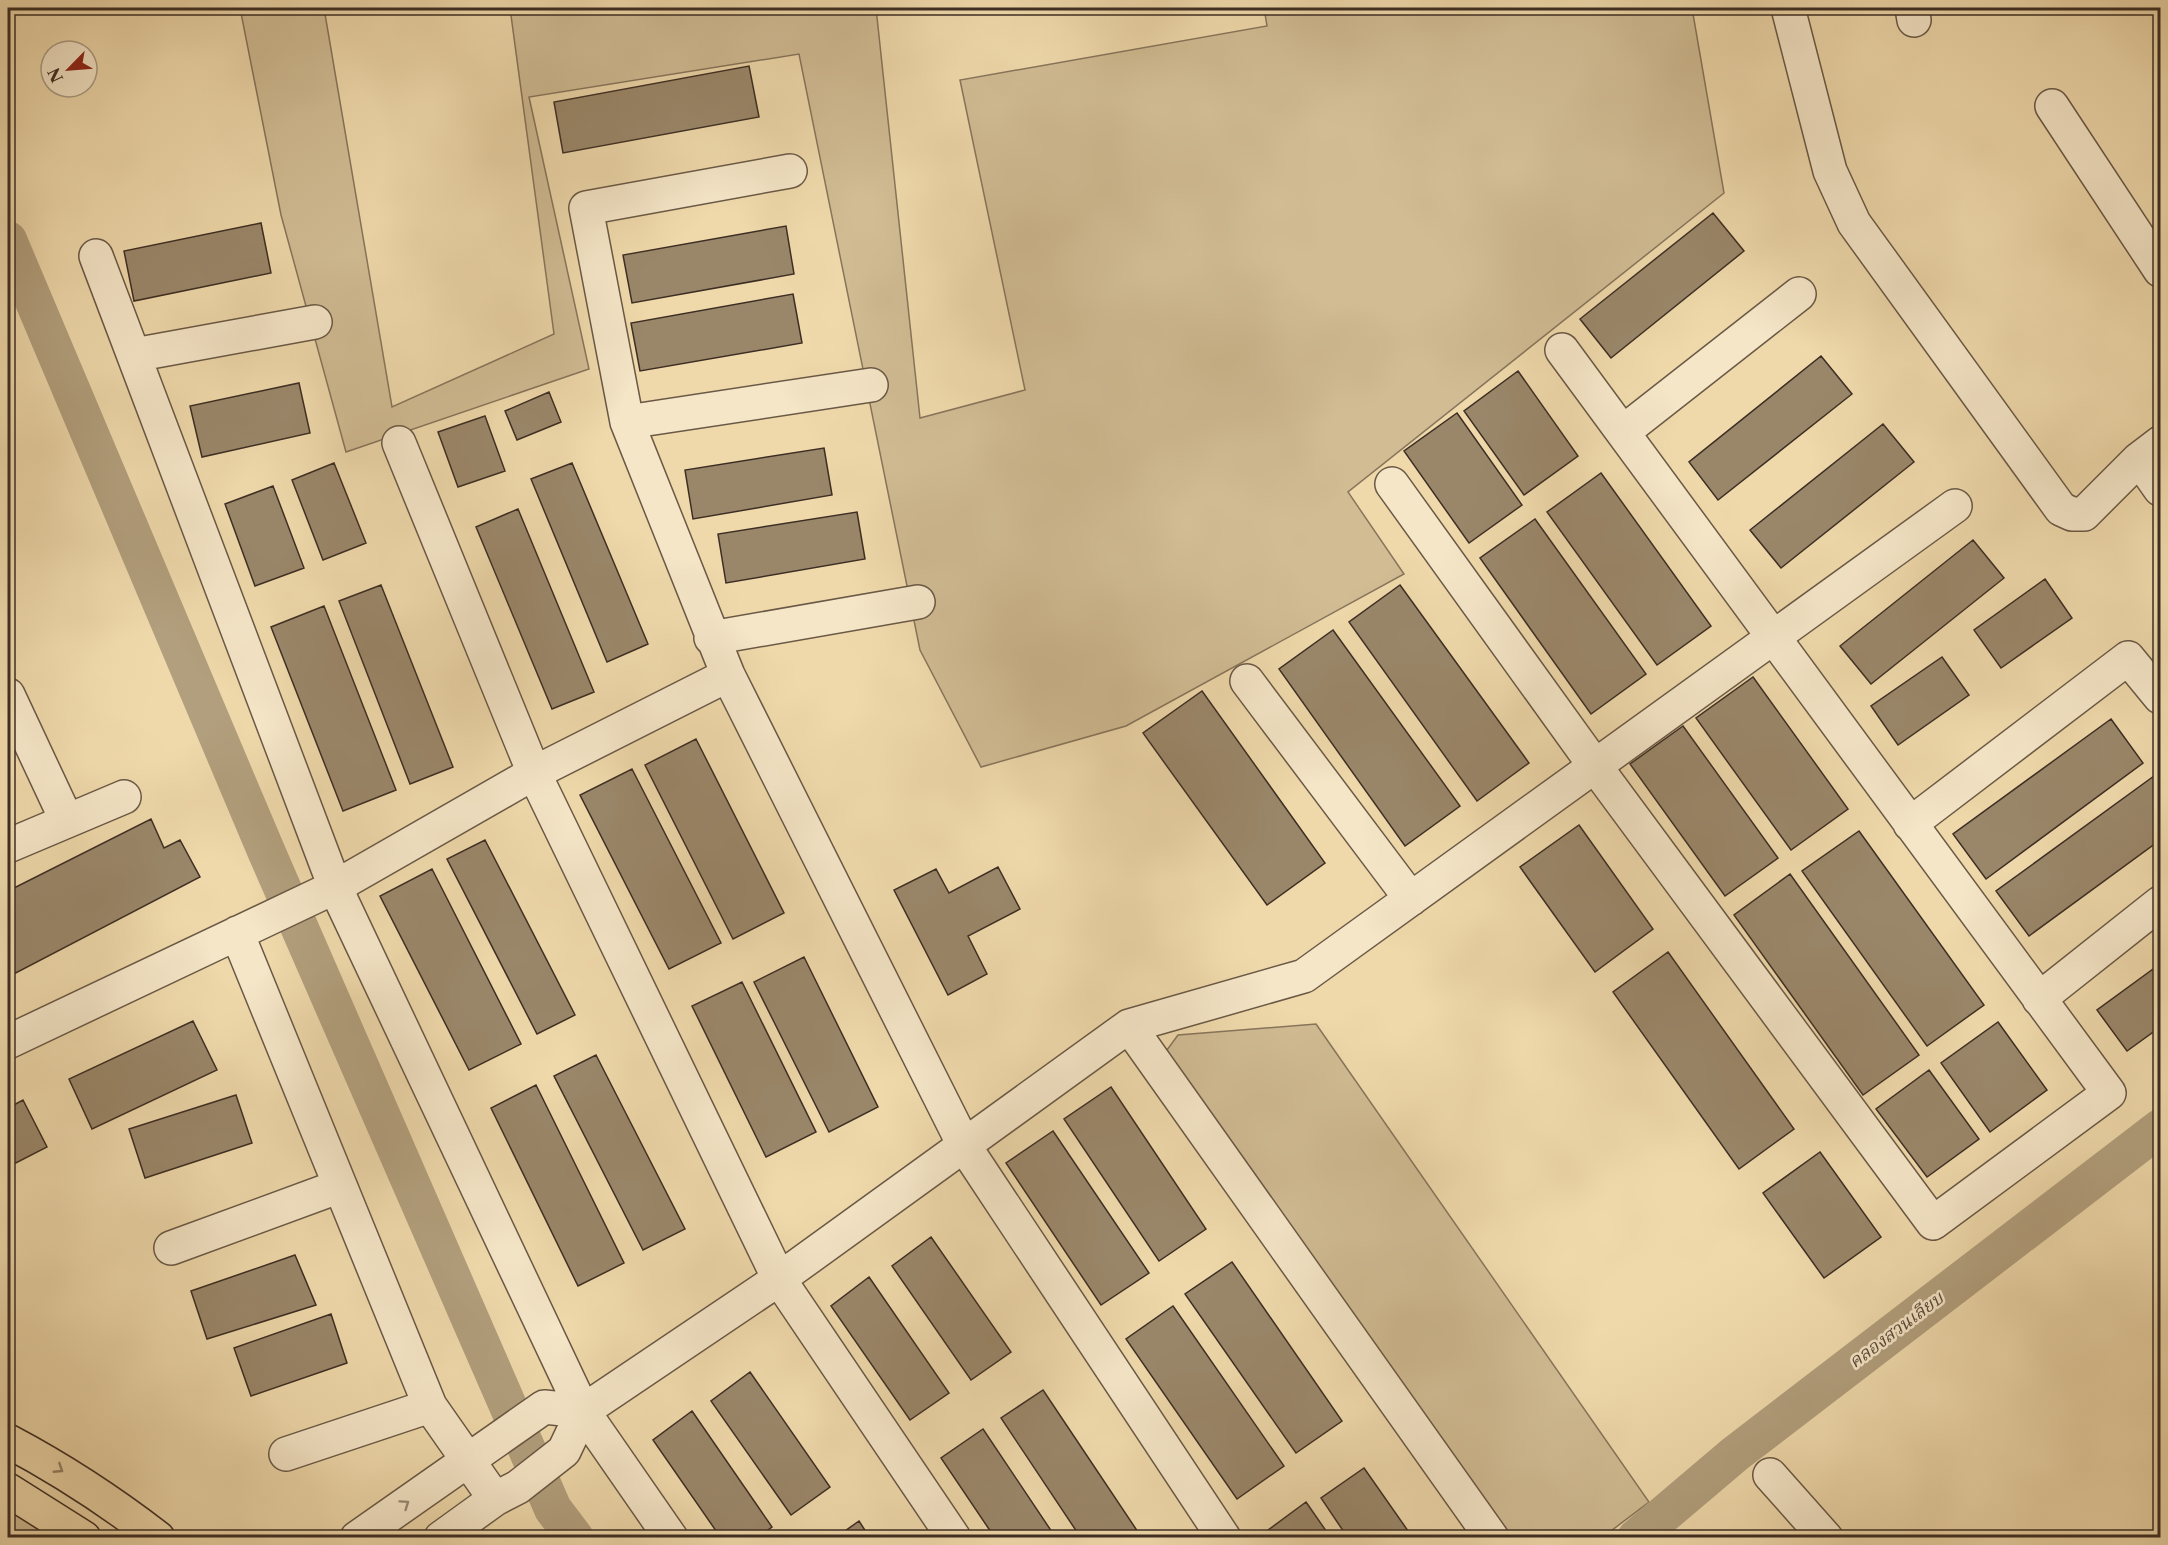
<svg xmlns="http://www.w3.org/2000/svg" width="2168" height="1545" font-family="'Libre Caslon Text','Noto Serif Thai',serif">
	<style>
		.green { fill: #d1bc94; stroke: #87755c; stroke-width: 1.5 }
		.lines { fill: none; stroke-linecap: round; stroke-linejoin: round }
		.canal { stroke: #b29f7d; stroke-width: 38 }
		.building { fill: #9a876a; stroke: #3d2e24; stroke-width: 1.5 }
		.minor-casing { stroke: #6a5946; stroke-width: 36 }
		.major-casing { stroke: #3d2e24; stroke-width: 36 }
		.minor { stroke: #f5e6c8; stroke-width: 33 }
		.major { stroke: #efd9ab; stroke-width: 33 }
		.oneway { stroke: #968468 }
		.oneway2 { stroke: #998a76 }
		.labels { text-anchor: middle; stroke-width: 5; stroke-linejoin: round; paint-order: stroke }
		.water-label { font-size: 18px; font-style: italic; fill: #5a4a3a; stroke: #f5e6c8 }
	</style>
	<rect width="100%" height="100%" fill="#efd9ab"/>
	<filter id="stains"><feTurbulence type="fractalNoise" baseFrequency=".00333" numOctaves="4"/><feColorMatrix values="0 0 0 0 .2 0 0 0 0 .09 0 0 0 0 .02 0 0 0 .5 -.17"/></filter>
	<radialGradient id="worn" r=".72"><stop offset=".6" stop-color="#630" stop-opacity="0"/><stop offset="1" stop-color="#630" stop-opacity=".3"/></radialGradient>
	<path class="green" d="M240 8H324L392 407 554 334 510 8H876L920 418 1025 390 960 80 1267 26 1264 8H1692L1724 193 1348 492 1404 574 1126 726 981 767 920 650 799 54 529 97 589 369 346 452 281 215Z
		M1316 1024 1649 1502 1603 1537H1510L1164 1054 1178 1035Z
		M8 1504 47 1537H8Z"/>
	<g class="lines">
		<path class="canal" d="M8 240 267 853 553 1509 575 1538
			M1636 1538 1735 1454 2160 1128"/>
	</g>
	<path class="building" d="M749 66 759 117 563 153 554 102Z
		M1713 213 1744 251 1611 358 1580 319Z
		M261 223 271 273 134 301 124 251Z
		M786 226 794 274 632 303 623 255Z
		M793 294 802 343 640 371 631 323Z
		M1821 356 1852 394 1718 500 1689 462Z
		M1518 371 1578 456 1524 495 1464 411Z
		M299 383 310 433 202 457 190 406Z
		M549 392 561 422 517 440 505 411Z
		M1457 413 1522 505 1469 543 1404 451Z
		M485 416 505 471 458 487 438 432Z
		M1883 424 1914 462 1781 568 1750 530Z
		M824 448 832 495 693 519 685 470Z
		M334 463 366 543 323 560 292 480Z
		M572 463 648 644 607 662 531 479Z
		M1601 473 1711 626 1657 665 1547 512Z
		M273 486 304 568 255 586 225 504Z
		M518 509 594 692 552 709 476 527Z
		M857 512 865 559 726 583 718 534Z
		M1535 519 1646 674 1591 714 1480 558Z
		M1973 540 2004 578 1871 684 1840 646Z
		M2045 579 2072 618 2001 668 1974 630Z
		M381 585 453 767 410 784 339 601Z
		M1400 585 1529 763 1477 801 1349 622Z
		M324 606 396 790 343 811 271 627Z
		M1333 630 1460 806 1405 846 1279 669Z
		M1942 657 1969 695 1898 745 1871 706Z
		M1753 677 1848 809 1791 850 1696 718Z
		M1202 691 1325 863 1267 905 1143 733Z
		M2111 719 2143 763 1986 879 1953 834Z
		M1683 726 1778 858 1725 896 1630 764Z
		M696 739 784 913 733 939 645 765Z
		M632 769 721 943 669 969 580 795Z
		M2154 776 2160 785V840L2029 936 1996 891Z
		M151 819 164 848 180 840 200 877 8 977V891Z
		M1579 825 1653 929 1595 972 1520 867Z
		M1859 831 1984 1005 1927 1046 1802 871Z
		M485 840 575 1015 537 1034 447 859Z
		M998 867 1020 909 968 936 987 974 948 995 894 890 936 869 949 893Z
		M432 869 521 1044 469 1070 380 896Z
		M1790 874 1919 1055 1863 1095 1734 915Z
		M1668 952 1794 1129 1739 1169 1613 992Z
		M804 957 878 1107 829 1132 754 982Z
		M2160 964V1027L2127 1051 2097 1010Z
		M742 982 816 1132 766 1157 692 1006Z
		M193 1021 217 1070 92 1129 69 1079Z
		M1998 1022 2047 1090 1990 1132 1941 1063Z
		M596 1055 685 1229 643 1250 554 1076Z
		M1929 1070 1979 1139 1927 1177 1876 1109Z
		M536 1085 624 1263 578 1286 491 1108Z
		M1111 1087 1206 1229 1159 1261 1064 1119Z
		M236 1095 252 1143 145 1178 129 1129Z
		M23 1100 47 1147 8 1167V1108Z
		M1053 1131 1149 1273 1101 1305 1006 1163Z
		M1820 1152 1881 1237 1824 1278 1763 1193Z
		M931 1237 1011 1352 971 1380 892 1266Z
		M295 1255 316 1305 207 1339 191 1291Z
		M1232 1262 1342 1421 1296 1453 1185 1294Z
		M869 1277 949 1393 910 1420 831 1306Z
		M1173 1306 1284 1466 1237 1499 1126 1339Z
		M331 1314 347 1363 251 1396 234 1348Z
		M750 1372 830 1487 791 1515 711 1401Z
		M1043 1390 1142 1538H1081L1001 1418Z
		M692 1411 772 1527 757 1538H721L653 1440Z
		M983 1429 1056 1538H995L941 1458Z
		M1364 1468 1413 1538H1348L1321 1498Z
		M1306 1502 1331 1538H1267L1264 1533Z
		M859 1521 870 1538H835Z"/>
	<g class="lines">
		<defs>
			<path id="minor" d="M1788 8 1830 171 1854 223 2061 509 2072 514H2084L2139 459 2160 443
				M1912 8 1914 20
				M2052 106 2160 270
				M790 171 586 208 627 422 728 675 965 1147 1224 1538
				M96 256 335 887 583 1411 671 1538
				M134 355 315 322
				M627 422 871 385
				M1623 432 1799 294
				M399 443 534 773 779 1279 954 1538
				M2139 459 2160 489
				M1392 484 1595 766 1933 1223 2109 1093 1562 350
				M711 638 918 602
				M1247 681 1411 899
				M8 695 67 821
				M1910 824 2128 658 2160 697
				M8 846 124 797
				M237 933 430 1406 495 1499
				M2039 999 2160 903
				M1129 1026 1492 1538
				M8 1042 335 887 534 773 728 675
				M171 1248 340 1186
				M286 1454 430 1406
				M1770 1475 1826 1538
				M357 1538 544 1407 583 1411
				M441 1538 495 1499 518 1487 564 1451 583 1411 779 1279 1129 1026 1304 976 1955 506"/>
			<path id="major" d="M8 1441C61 1469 110 1501 158 1538
				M8 1490 84 1538"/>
		</defs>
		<use href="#minor" class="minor-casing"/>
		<use href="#major" class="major-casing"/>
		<use href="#minor" class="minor"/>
		<use href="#major" class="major"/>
	</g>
	<defs><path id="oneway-chevron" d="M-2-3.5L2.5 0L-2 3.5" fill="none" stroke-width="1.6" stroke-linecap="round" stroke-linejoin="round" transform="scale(1.5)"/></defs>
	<use class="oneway" href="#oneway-chevron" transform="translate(59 1469) rotate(33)"/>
	<use class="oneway2" href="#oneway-chevron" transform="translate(405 1504) rotate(-35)"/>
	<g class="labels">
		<g class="water-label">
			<text transform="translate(1896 1330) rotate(-37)" y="6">คลองสวนเลียบ</text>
		</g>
	</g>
	<rect width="2168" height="1545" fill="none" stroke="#efd9ab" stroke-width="30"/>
	<rect x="9" y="9" width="2150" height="1527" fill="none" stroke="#3d2e24" stroke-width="3"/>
	<rect x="15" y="15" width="2138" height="1515" fill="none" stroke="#3d2e24" stroke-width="1.5"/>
	<g transform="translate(69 69) rotate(245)"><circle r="28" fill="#f5e6c8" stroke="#ab9c86" stroke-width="1.5"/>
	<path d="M0-4.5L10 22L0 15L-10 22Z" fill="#8f2418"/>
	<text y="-9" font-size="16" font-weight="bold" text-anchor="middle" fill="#3d2e24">N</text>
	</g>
	<rect width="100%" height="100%" filter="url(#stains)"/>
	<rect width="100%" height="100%" fill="url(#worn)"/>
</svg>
